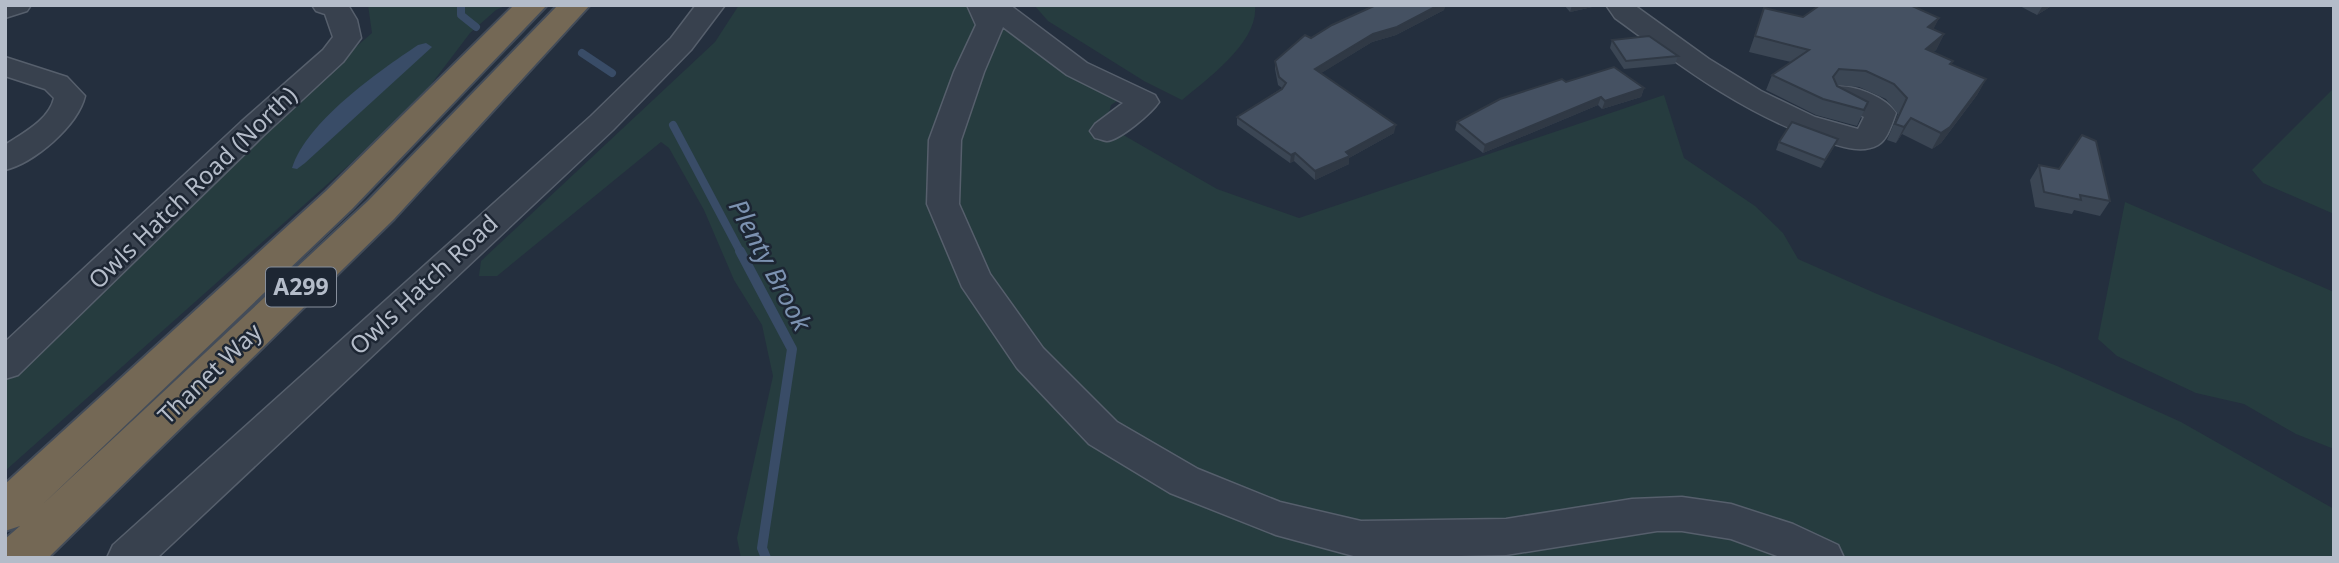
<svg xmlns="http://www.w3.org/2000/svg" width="2339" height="563" font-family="'Noto Sans',sans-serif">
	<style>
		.green { fill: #263c3f }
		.water { fill: #394c67 }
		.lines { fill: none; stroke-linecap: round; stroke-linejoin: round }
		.stream-far1 { stroke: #394c67; stroke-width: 8 }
		.stream { stroke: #394c67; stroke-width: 10 }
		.minor-casing { stroke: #565f6c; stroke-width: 3 }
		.highway-casing { stroke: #434c59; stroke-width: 4 }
		.minor { fill: #38414e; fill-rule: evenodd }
		.highway { fill: #746855; fill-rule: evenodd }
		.wall { fill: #3b4654 }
		.shaded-wall { fill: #303945 }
		.building { fill: #455162; stroke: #303945; stroke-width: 2 }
		.labels { text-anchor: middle; stroke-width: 5; stroke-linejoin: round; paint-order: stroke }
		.shield { fill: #1d2633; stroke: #878f9c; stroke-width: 2 }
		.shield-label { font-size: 23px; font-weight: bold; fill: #b4bcc9 }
		.street-label { font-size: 24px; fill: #b4bcc9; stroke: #1d2633 }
		.water-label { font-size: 26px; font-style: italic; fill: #7c92b1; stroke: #1d2633 }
	</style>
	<rect width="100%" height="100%" fill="#242f3e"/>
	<path class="green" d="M368 5H507L496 10 470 33 423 95 350 164 5 471V375L288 106 372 33Z
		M739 5H997L1129 93 1111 105 1106 125 1217 189 1299 218 1664 95 1684 158 1755 206 1783 233 1798 259 1877 294 2057 366 2181 422 2334 509V558H741L737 538 773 376 762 325 734 280 704 210 669 148 661 142 497 276H479L481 261 715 42Z
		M1034 5H1255C1259 42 1208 78 1182 100L1144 81 1048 21Z
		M2334 88V214L2263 183 2252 170Z
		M2125 202 2334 292V449L2296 434 2244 404 2196 393 2117 356 2098 339Z"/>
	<path class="water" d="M426 43 432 47 305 163 297 169 292 168C306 122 379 71 418 45Z"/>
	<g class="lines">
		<path class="stream-far1" d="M461 5V15L476 27
			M582 53 612 73
			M673 125 741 253"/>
		<path class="stream" d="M740 251 792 349 762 548 766 558"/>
		<defs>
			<path id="minor" d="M5 5H31L27 11 5 18Z
				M312 5H348L357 20 361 38 343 62 263 136 18 375 5 379V342L241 122 323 50 333 37 325 14 316 11Z
				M696 5H725L691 50 613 130 157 558H107L113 545 591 116 671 38Z
				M967 5H1010L1087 63 1155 95 1159 102C1152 113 1120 140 1107 141 1105 141 1097 138 1095 138L1090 131 1095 124 1123 103 1067 75 1003 27 984 72 961 140 959 204 990 274 1043 348 1117 422 1198 469 1280 502 1361 521 1506 519 1632 499 1682 497 1731 504 1793 524 1838 545 1844 558H1783L1731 539 1682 531H1657L1506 555 1361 558 1276 535 1170 493 1089 444 1017 368 962 287 927 204 929 140 954 72 976 25Z
				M1606 5H1634L1709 59 1761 91 1815 117 1858 129 1864 117 1832 101 1828 94 1832 87C1851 83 1886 97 1896 113 1892 123 1888 139 1878 145 1860 155 1838 145 1821 140 1743 114 1681 66 1615 18Z
				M5 57 67 77 85 96C78 126 34 163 5 170V145C23 133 49 120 54 98L45 89 5 76Z"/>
			<path id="highway" d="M514 5H547L352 209 43 504 368 201 558 5H590L394 219 48 558H5V539L20 526 5 531V484L326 191Z"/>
		</defs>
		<use href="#minor" class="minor-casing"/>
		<use href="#highway" class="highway-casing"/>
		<use href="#minor" class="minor"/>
		<use href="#highway" class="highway"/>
	</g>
	<path class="wall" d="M1376 5H1445L1444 10 1396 35 1372 42 1321 73 1394 133 1349 158V164L1315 180 1294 161 1290 163 1237 125V117L1282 88 1278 85 1275 69V61L1311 38Z
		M1564 5H1601L1570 12Z
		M2018 5H2053L2037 15Z
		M1764 8 1803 17 1939 18 1933 29 1944 34 1936 50 1933 52 1953 61 1951 65 1986 79 1977 95 1941 143 1932 149 1902 134 1896 143 1887 140 1898 114 1886 99 1859 87 1836 85 1837 86 1868 102 1857 126 1816 115 1766 90 1772 75 1791 62 1749 52Z
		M1612 40 1678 56 1675 64 1624 69 1610 48Z
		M1566 82 1644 88 1641 97 1602 109 1598 105 1483 153 1455 130 1457 122Z
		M1838 139 1821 168 1776 150 1779 142Z
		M2039 165 2110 201 2100 216 2074 210 2072 214 2035 207 2030 180Z"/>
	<path class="shaded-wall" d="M1439 5H1445L1444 10 1396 35 1372 42 1315 77V69L1373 34Z
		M1572 5H1601L1570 12Z
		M2045 5H2053L2037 15 2042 7Z
		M1939 18 1931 34 1928 27Z
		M1944 34 1936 50 1918 65 1926 49Z
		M1986 79 1977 95 1941 143 1932 149 1941 133Z
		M1644 88 1641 97 1602 109 1605 101Z
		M1601 97 1598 105 1483 153 1485 145Z
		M1911 118 1902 134 1896 143 1904 127Z
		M1396 125 1394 133 1349 158V164L1315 180V171L1346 152Z
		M1838 139 1834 147 1821 168 1825 160Z
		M1295 153 1294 161 1290 163 1291 155Z"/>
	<path class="building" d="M1376 5H1439L1397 27 1373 34 1315 69 1396 125 1346 152 1350 156 1315 171 1295 153 1291 155 1237 117 1282 89 1286 83 1279 77 1275 61 1305 35 1311 38 1332 25Z
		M1820 5H1910L1939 18 1928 27 1944 34 1926 49 1953 61 1950 64 1986 79 1950 127 1941 133 1911 118 1904 127 1895 124 1907 98 1894 84 1866 71 1839 69 1833 77 1837 86 1868 102 1864 110 1823 99 1772 75 1809 50 1755 36 1764 8 1803 17Z
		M1649 36 1678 56 1626 61 1612 40Z
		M1614 67 1644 88 1605 101 1601 97 1485 145 1457 122 1500 99 1562 79 1566 82Z
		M1792 122 1838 139 1825 160 1779 142Z
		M2082 135 2096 141 2110 201 2080 195 2081 200 2044 192 2039 165 2059 169Z"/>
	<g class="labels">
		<rect class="shield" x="266" y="267.5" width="70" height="39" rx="5"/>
		<g class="shield-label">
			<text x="301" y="295">A299</text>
		</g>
		<g class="street-label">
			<text transform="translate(193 188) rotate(-44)" y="8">Owls Hatch Road (North)</text>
			<text transform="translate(424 285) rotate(-43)" y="8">Owls Hatch Road</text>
			<text transform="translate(210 374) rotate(-44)" y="8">Thanet Way</text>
		</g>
		<g class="water-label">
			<text transform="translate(770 265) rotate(62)" y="9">Plenty Brook</text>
		</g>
	</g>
	<rect width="2339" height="563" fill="none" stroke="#b4bcc9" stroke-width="14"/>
</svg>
